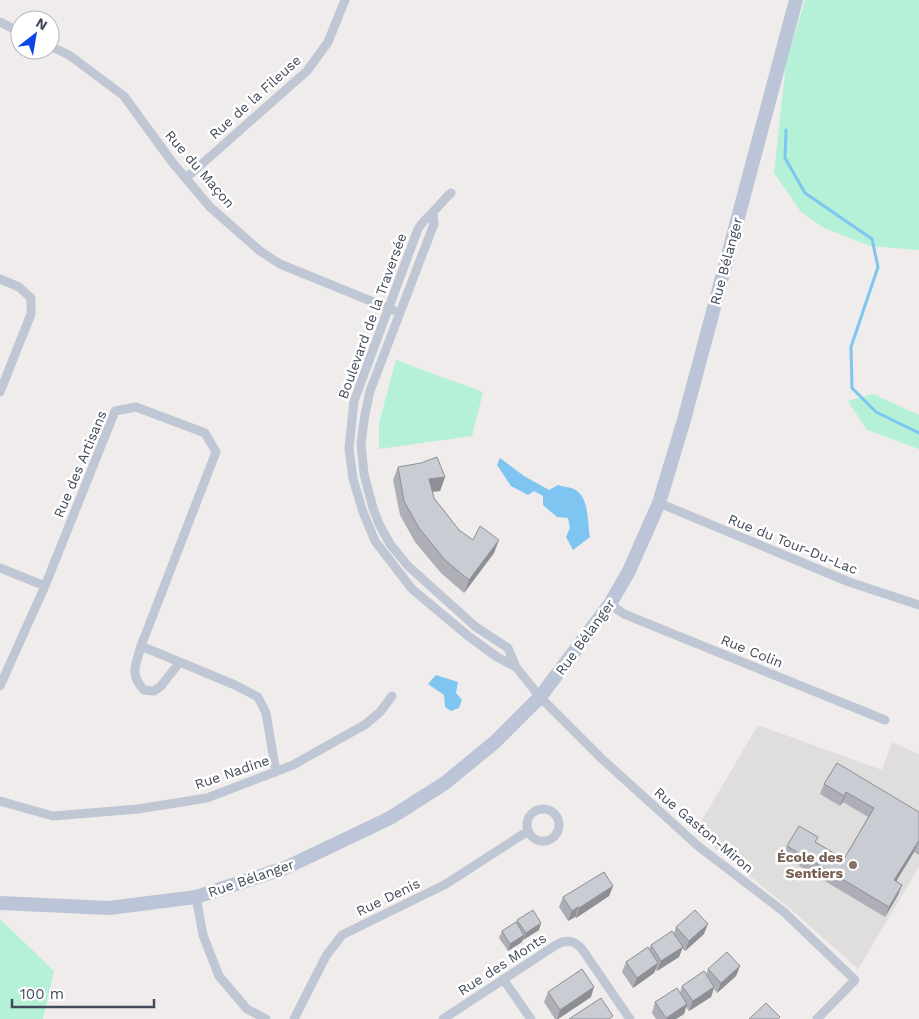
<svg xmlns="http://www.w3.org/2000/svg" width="919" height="1019" font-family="'Work Sans',sans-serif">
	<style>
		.education { fill: #e0dddd }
		.green { fill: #b5f1d7 }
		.water { fill: #7ec5f1 }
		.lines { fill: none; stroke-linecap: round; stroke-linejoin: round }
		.stream { stroke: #7ec5f1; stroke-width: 3 }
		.street { stroke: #c0c7d4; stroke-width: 9 }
		.secondary { stroke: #bcc4d7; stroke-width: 14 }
		.wall { fill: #aeafb6 }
		.shaded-wall { fill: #8d8f94 }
		.building { fill: #caccd4; stroke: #8d8f94 }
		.education-dot { fill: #8d6e63; stroke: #fff; stroke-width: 2 }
		.labels { text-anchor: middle; stroke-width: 5; stroke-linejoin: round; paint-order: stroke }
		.street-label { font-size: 14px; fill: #434b5a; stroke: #fff }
		.education-label { font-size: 14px; font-weight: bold; fill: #785e54; stroke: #fff; text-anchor: end }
	</style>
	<rect width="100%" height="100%" fill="#efeceb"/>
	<path class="education" d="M758 725 882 770 892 742 919 754V867L858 969 793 911 695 832Z"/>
	<path class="green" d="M805 0H919V250L870 246 824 228 801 212 774 173 786 63Z
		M396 360 483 392 472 436 379 449V423Z
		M873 394 919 415V449L867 430 848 401Z
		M0 919 54 971 43 1019H0Z"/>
	<path class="water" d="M500 458 524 476 549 490 558 485C563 487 569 487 574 489 590 497 587 523 590 537L573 550 566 537 570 528 568 518 557 517 543 505V496L534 491 528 495 511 486 497 465Z
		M436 675 458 682 456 693 462 700 459 708 451 711 445 707 444 695 428 684Z"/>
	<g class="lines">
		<path class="stream" d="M786 130 785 158 805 193 872 239 878 267 851 347 852 388 876 412 919 433"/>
		<path class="street" d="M0 22 20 32
			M50 46 69 55 124 96 172 162 210 207 260 251 280 264 393 310
			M186 178 307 71 328 42 345 0
			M451 193C444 199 440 205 434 211 428 218 423 220 418 229L354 401 349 448 353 479 363 512 375 541 412 589 467 635 497 657 516 667
			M433 213 434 224 370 391 365 414 361 443 364 474 373 508 379 524 390 544 408 566 476 627 508 648 516 667 540 697 601 758 698 846 784 912 855 980 817 1019
			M0 279 19 287 31 298V314L0 392
			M659 503 849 582 919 605
			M0 568 45 586
			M610 604 624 614 885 720
			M141 646C136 665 129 674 144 690L154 691 161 686 179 663
			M0 686 45 586 115 411 136 407 205 433 216 452 141 646 235 685 258 697 266 713 276 772
			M0 801 53 816 138 809 207 798 293 765 366 724 380 712 392 696
			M527 825a16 16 0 1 1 32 0a16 16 0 1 1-32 0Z
			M196 897 203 935 219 976 247 1009 266 1019
			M503 979 531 1019
			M294 1019 326 956 342 935 446 884 528 831
			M443 1019 556 945C566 939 574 940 582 949L630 1019"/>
		<path class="secondary" d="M0 903 109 908 196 897 285 868 390 818 445 783 495 742 540 697 610 604 629 571 659 503 684 420 796 0"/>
	</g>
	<path class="wall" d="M398 467 445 477 440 491 432 492 434 498 459 530 473 540 494 553 464 593 441 573 415 542 400 515 393 480Z
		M824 784 919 812V855L914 852 896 881 902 885 898 895 885 917 783 856 787 846 816 842 844 859 868 817 843 802 840 806 820 794Z
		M613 886 609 896 576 918 575 917 568 921 559 907 563 897Z
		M517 920 539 930 523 940V939L522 942 508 951 499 938 502 931 516 923Z
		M676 927 704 934 685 951 682 948 679 957 657 971 656 969 654 973 633 988 622 972 626 962 649 949 651 945 674 933Z
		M740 966 736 976 717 993 714 989 711 997 689 1011 686 1007 684 1014 676 1019H656L652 1013 655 1002 680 993 682 986 706 975 708 969Z
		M548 992 591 997 558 1019H555L544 1002Z"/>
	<path class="shaded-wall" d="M445 477 440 491 424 492 429 479Z
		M499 540 494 553 464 593 469 580Z
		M846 792 843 802 840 806 844 796Z
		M918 842 914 852 891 890 894 880Z
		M902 885 898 895 885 917 889 907Z
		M613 886 609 896 576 918 579 908Z
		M578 907 575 917 568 921 572 911Z
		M541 923 539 930 523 940 526 933Z
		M708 924 704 934 685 951 689 941Z
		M524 935 522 942 508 951 510 944Z
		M683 947 679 957 657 971 661 961Z
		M658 963 654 973 633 988 637 978Z
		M740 966 736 976 717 993 721 983Z
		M594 987 591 997 558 1019H557L560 1010Z
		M714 987 711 997 689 1011 693 1001Z
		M687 1004 684 1014 676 1019H666Z"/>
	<path class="building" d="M437 457 445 477 429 479 434 498 459 530 473 540 480 526 499 540 469 580 445 560 419 528 404 501 398 467 421 463Z
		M837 763 919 812V842H918L894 880 902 885 889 907 787 846 799 826 818 837 815 842 844 859 874 808 846 792 844 796 824 784Z
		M604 872 613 886 579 908 578 907 572 911 563 897Z
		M533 910 541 923 526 933 517 920Z
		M695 910 708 924 689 941 676 927Z
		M516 922 524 935 510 944 502 931Z
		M672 931 683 947 661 961 651 945Z
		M648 947 658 963 637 978 626 962Z
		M727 952 740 966 721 983 708 969Z
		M582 969 594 987 560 1010 548 992Z
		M704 971 714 987 693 1001 682 986Z
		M677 988 687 1004 666 1018 655 1002Z
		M601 998 613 1016 609 1019H569Z
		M766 1003 780 1017 778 1019H749Z"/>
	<circle class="education-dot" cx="853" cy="865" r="5"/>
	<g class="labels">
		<g class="street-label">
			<text transform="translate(255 97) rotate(-42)" y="5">Rue de la Fileuse</text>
			<text transform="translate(200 169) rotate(49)" y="5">Rue du Maçon</text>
			<text transform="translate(726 261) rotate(-75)" y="5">Rue Bélanger</text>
			<text transform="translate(372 316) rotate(-70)" y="5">Boulevard de la Traversée</text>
			<text transform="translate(80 464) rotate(-67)" y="5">Rue des Artisans</text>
			<text transform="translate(793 544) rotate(22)" y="5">Rue du Tour-Du-Lac</text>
			<text transform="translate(585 637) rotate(-54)" y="5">Rue Bélanger</text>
			<text transform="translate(752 651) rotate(22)" y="5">Rue Colin</text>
			<text transform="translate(232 772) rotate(-19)" y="5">Rue Nadine</text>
			<text transform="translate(704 830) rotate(40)" y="5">Rue Gaston-Miron</text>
			<text transform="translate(251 878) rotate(-19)" y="5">Rue Bélanger</text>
			<text transform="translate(388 897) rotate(-26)" y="5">Rue Denis</text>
			<text transform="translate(502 964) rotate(-33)" y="5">Rue des Monts</text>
		</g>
		<g class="education-label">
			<text x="843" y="862">École des<tspan x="843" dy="16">Sentiers</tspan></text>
		</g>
	</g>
	<g transform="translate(35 35) rotate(31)"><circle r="24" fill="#ffffff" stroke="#b4b7bd"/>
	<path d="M0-4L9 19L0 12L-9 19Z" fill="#0c45e8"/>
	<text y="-8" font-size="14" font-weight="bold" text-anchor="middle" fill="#434b5a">N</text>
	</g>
	<path d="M12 999v8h142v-8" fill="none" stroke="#434b5a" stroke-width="2.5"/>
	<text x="20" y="999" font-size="15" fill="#434b5a" stroke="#ffffff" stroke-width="4" paint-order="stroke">100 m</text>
</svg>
